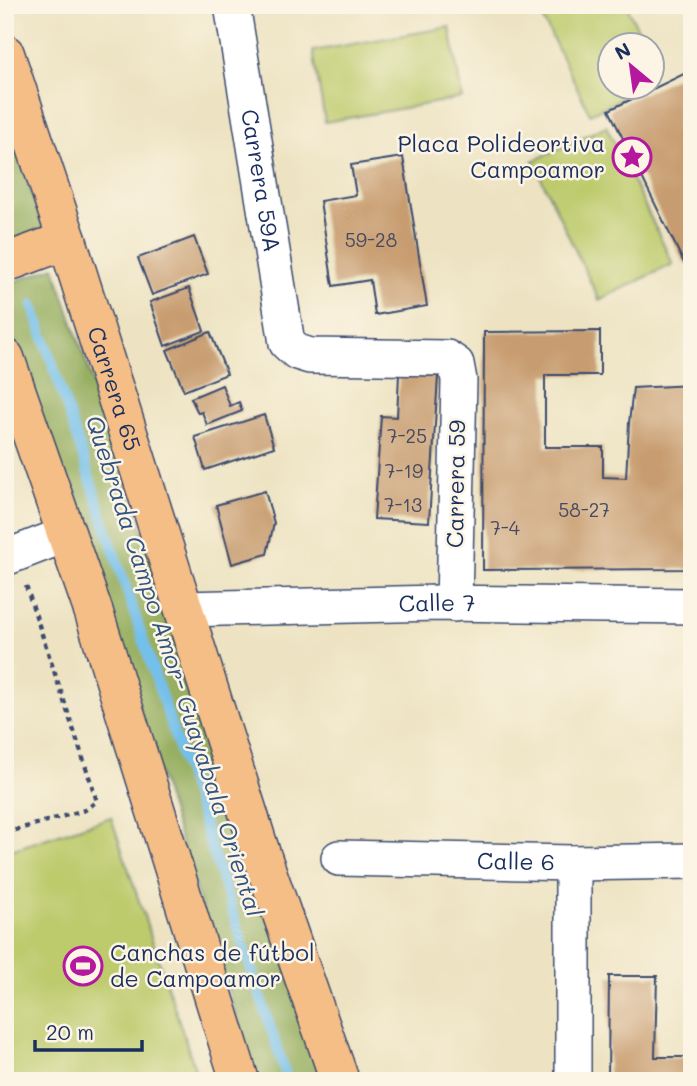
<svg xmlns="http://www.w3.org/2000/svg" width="697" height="1086" font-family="Mali,sans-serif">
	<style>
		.green { fill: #bdcb6d; stroke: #6c7d66; stroke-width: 2 }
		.forest { fill: #96af60; stroke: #586f5f; stroke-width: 2 }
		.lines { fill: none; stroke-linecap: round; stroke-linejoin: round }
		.stream { stroke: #73c0ed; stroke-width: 10 }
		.building { fill: #c79c6f }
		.minor-casing { stroke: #3a4a6d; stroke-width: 38 }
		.major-casing { stroke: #3a4a6d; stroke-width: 41 }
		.path { stroke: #3a4a6d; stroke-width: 4.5; stroke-dasharray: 5 5; stroke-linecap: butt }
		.minor { stroke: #fff; stroke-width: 35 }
		.major { stroke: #f6be87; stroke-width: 38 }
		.labels { text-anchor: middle; stroke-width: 5; stroke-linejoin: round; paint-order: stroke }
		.number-label { font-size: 19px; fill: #464a62 }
		.poi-label { font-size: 23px; fill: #1b2f5e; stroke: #fcf5e5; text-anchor: end }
		.street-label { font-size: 23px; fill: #1b2f5e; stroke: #fcf5e5 }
		.water-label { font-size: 24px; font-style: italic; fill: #315382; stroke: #fcf5e5 }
	</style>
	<rect width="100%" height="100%" fill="#fcf5e5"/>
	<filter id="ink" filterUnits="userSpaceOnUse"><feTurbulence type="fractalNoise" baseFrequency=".0143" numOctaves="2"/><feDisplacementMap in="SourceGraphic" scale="14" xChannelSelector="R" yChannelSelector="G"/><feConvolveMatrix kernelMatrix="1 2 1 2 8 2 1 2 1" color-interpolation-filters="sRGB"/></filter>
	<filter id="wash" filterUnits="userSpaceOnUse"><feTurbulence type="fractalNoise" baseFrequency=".00686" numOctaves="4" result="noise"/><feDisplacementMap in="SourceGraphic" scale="28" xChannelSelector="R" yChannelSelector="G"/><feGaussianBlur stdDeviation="1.57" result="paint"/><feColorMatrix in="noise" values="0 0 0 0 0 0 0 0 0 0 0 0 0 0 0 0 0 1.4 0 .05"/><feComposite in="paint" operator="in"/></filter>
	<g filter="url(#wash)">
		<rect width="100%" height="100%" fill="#ede3c2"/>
		<path class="green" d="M536 5H626L646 45 610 46V88H644L590 114Z
			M450 27 462 98 325 122 313 51Z
			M606 126 673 264 599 300 533 161Z
			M111 817 199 1081H5V852Z"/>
		<path class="forest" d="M5 113 43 229 5 242Z
			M54 267 164 594 323 1081H257L108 613 5 314V285Z"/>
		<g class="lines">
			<path class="stream" d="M33 305 288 1081"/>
		</g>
		<g id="blocks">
			<path class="building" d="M692 70V260L684 263 609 110Z
				M403 157 427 306 375 315 370 280 333 286 320 201 356 195 351 165Z
				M194 237 208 274 152 295 138 258Z
				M189 288 204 331 165 346 150 302Z
				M600 331V375H545V447H603V477L626 478 629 423 633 388 692 385V569L483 570 484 332Z
				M210 332 227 374 184 391 167 350Z
				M399 374 438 376 429 522 374 519 381 416 397 417Z
				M222 385 230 406 239 402 242 411 207 425 202 412 198 413 191 398Z
				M264 415 274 447 205 470 195 437Z
				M265 491 274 523 267 554 232 564 216 505Z
				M609 976H657L655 1057H692V1081H608Z"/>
		</g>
	</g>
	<g filter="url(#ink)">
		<use href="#blocks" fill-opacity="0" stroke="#3a4a6d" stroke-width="2"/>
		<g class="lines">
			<defs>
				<g id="minor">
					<path id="s1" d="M232 5 287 343 297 352 310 356 447 358 456 364 459 380 454 604"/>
					<path d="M5 558 67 534"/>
					<path id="s2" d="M183 609 439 603 692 606"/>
					<path id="s3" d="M339 858 573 863 692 861"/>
					<path d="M573 863V1081"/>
				</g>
				<g id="major">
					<path id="s4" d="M5 54 67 240 262 857 340 1081"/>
					<path d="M5 263 67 240"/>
					<path d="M5 358 94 613 240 1081"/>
				</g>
			</defs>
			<use href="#minor" class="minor-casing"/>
			<use href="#major" class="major-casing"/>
			<path class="path" d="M5 833 85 810 97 801 26 586"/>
			<use href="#minor" class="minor"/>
			<use href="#major" class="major"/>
		</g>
	</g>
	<defs>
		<symbol id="sight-ring" viewBox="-11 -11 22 22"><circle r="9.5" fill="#fcf5e5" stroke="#b5179e" stroke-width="1.5"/><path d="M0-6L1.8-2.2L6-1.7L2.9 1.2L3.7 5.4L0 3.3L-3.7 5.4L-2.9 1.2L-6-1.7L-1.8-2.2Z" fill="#b5179e"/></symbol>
		<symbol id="stadium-ring" viewBox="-11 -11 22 22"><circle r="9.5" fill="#fcf5e5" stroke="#b5179e" stroke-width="1.5"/><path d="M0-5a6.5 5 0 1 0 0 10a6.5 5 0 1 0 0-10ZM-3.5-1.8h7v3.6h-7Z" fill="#b5179e"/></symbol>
	</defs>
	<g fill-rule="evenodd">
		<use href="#sight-ring" x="610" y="135" width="44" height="44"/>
		<use href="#stadium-ring" x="61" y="944" width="44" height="44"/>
	</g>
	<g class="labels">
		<g class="number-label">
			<text x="371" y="247">59-28</text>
			<text x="407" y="443">7-25</text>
			<text x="404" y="478">7-19</text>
			<text x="403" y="512">7-13</text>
			<text x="584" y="517">58-27</text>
			<text x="505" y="535">7-4</text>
		</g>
		<g class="poi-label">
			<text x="605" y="152">Placa Polideortiva<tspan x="605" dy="26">Campoamor</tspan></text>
			<text x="110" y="961" text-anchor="start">Canchas de fútbol<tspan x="110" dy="26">de Campoamor</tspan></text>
		</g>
		<g class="street-label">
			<text dy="8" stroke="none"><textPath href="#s1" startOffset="178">Carrera 59A</textPath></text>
			<text dy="8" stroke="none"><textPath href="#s4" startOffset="352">Carrera 65</textPath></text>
			<text transform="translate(456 484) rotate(-89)" y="8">Carrera 59</text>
			<text dy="8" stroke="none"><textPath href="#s2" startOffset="254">Calle 7</textPath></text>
			<text dy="8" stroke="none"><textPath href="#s3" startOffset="177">Calle 6</textPath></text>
		</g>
		<g class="water-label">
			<text transform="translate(174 666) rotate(72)" y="8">Quebrada Campo Amor- Guayabala Oriental</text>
		</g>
	</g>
	<rect width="697" height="1086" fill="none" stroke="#fcf5e5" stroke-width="28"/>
	<g transform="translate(631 66) rotate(331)"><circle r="33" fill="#fcf5e5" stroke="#a2a6af" stroke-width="2"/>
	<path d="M0-5L12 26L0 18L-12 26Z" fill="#b5179e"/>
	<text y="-10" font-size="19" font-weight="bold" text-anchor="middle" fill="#1b2f5e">N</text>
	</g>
	<path d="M35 1040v10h107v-10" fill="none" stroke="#1b2f5e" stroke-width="3.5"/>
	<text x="46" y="1040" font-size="21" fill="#1b2f5e" stroke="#fcf5e5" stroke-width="5" paint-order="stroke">20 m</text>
</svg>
